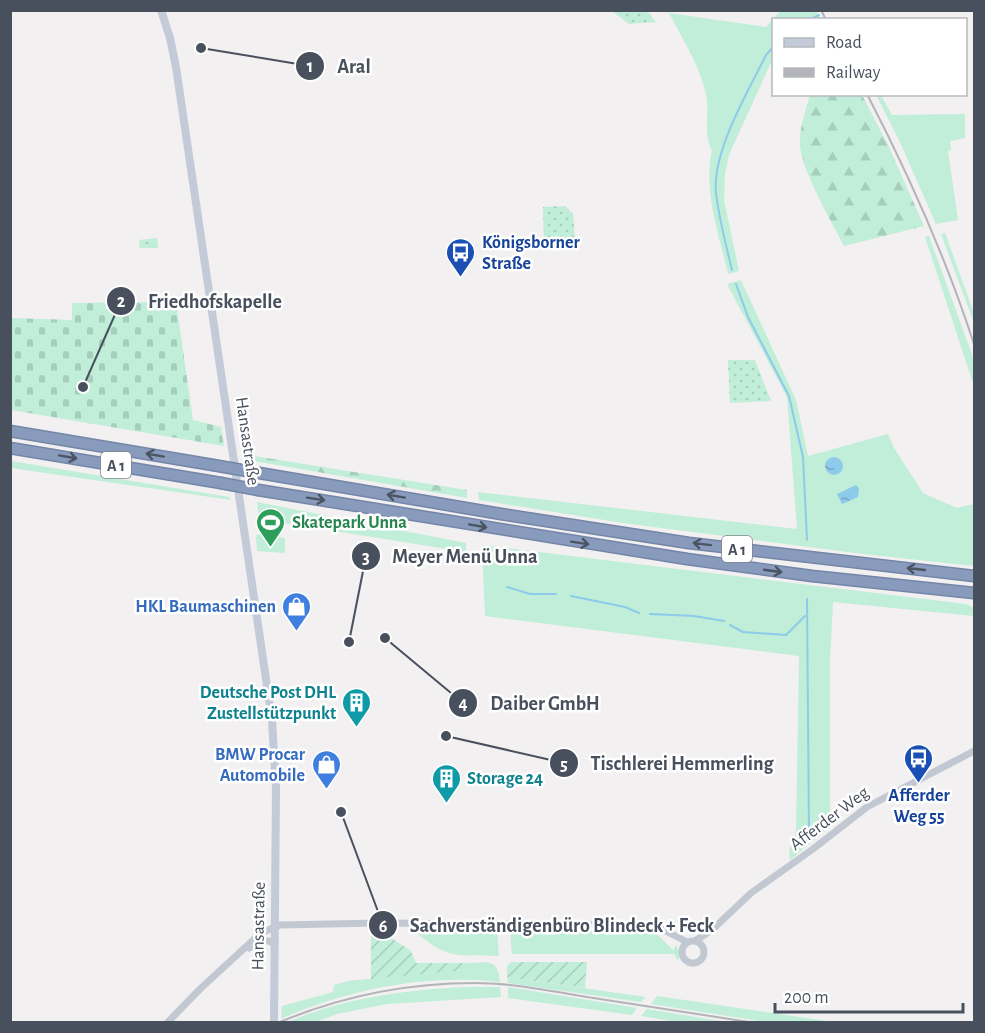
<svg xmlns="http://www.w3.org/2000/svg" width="985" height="1033" font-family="'Alegreya Sans',sans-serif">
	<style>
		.grass { fill: #c0eed8 }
		.forest { fill: url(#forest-firs) }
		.cemetery { fill: url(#cemetery-stones) }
		.park { fill: url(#park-dots) }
		.garden { fill: url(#garden-furrows) }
		.water { fill: url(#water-ripples) }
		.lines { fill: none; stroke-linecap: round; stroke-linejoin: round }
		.stream { stroke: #8ecae9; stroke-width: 2 }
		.motorway-casing { stroke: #7486a8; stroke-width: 13 }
		.tertiary { stroke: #c1c8d1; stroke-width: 7 }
		.secondary { stroke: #c3cad8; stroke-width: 8 }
		.motorway { stroke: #899bbd; stroke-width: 10 }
		.rail { stroke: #b2b4ba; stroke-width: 2 }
		.motorway-bridge-casing { stroke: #7486a8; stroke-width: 13; stroke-linecap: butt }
		.motorway-bridge { stroke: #899bbd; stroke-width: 10 }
		.oneway { stroke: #4b5462 }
		.labels { text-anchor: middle; stroke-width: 5; stroke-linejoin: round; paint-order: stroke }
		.shield { fill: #fff; stroke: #7f848e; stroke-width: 1.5 }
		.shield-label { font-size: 16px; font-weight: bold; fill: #48505d }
		.transit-label { font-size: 18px; font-weight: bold; fill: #164399; stroke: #fff; text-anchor: start }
		.street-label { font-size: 18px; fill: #48505d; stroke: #fff }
		.leisure-label { font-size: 18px; font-weight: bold; fill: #27864d; stroke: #fff; text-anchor: start }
		.shop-label { font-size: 18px; font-weight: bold; fill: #366cbe; stroke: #fff; text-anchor: end }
		.culture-label { font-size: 18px; font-weight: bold; fill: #0d838f; stroke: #fff; text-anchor: end }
		.leader { fill: none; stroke: #48505d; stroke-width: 2 }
		.callout-dot { fill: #48505d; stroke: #fff; stroke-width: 2 }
		.mark-label { font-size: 18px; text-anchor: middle; font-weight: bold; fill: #fff }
		.callout-label { font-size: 20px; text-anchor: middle; font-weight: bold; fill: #48505d; stroke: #fff; stroke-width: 5; stroke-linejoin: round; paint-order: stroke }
	</style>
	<defs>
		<pattern id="forest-firs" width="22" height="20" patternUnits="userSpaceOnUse" patternTransform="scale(1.5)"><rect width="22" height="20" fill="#c0eed8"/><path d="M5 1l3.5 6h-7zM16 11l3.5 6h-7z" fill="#a6cebc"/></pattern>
		<pattern id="cemetery-stones" width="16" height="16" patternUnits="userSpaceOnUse" patternTransform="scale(1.5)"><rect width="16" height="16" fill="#c0eed8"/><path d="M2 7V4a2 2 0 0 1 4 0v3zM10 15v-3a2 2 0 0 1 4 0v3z" fill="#a6cebc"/></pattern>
		<pattern id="park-dots" width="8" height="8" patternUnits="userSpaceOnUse" patternTransform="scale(1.5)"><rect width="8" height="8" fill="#c0eed8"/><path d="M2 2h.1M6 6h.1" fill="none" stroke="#a6cebc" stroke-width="1.8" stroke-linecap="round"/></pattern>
		<pattern id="garden-furrows" width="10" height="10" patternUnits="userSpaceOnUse" patternTransform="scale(1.5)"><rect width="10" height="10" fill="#c0eed8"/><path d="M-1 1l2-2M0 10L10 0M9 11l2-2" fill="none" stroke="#a6cebc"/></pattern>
		<pattern id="water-ripples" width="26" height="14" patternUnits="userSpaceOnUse" patternTransform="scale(1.5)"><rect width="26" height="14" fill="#8ecae9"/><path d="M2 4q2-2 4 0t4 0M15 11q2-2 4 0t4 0" fill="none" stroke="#76a6c0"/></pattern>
	</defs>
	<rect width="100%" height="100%" fill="#f2f0f0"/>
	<path class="grass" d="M781 10 816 11 821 19 774 20 773 58 729 155 725 174 724 200 739 271 728 274C719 234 703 191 712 150 702 132 711 110 705 90 698 63 682 38 669 13L766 27Z
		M876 95H881L892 115 965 114V138L950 141 951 150 948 151 958 220 936 224 899 140Z
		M945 233 974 313V323L941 234Z
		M929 236 974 360V386L925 237Z
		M741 280 796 400 808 456 888 434 894 448 923 493 957 508 974 504V566L863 554 623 523 479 500 478 492 797 529 787 397 727 284Z
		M11 461 229 497 231 500 11 468Z
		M257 502 466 543V552L259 519Z
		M263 534 285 538V553L257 551 256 535Z
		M482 545 966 604 974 608V616L833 602 830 660V827L790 860 789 851 796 832 799 656 485 616Z
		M510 929 656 933 673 950 676 945C679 950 680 956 678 961L674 954H512Z
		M497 930 499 956C459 955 447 960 416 932Z
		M465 963C486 963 498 956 500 982 426 974 349 989 281 1019L282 1006 333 992 334 985 348 981 465 970Z
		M507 977 646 997 641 1002 508 983Z
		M465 987H500L501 997 387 1004 337 1014 316 1022H288C344 998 405 990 465 987Z
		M508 987 637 1008 632 1015 508 998Z
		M657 996 834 1022H766L651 1004Z
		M647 1009 726 1022H678L641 1016Z"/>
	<path class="forest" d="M810 95H862L888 145 924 226 844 246C832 223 800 167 800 144 799 128 806 110 810 95Z
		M241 454 467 490V498L242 459Z"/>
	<path class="cemetery" d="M176 302 193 420 221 427 224 446 11 410V318L72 320V303Z"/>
	<path class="park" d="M612 11H647L656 22 629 24Z
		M565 206 573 214 575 241 544 240 543 207Z
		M157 238 158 248H140L139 240Z
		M728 360H755L771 401 730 403Z"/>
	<path class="garden" d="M385 934 411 951 416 963H465V970L371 979V935Z
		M511 962H587L585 988 507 977V966Z"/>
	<path class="water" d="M825 466a9 9 0 1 1 18 0a9 9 0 1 1-18 0Z
		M856 485 859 488 858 497 842 504 837 494Z"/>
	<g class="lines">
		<path class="stream" d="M809 20 819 15
			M732 270C726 245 719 219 716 193 712 151 748 92 766 55L774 46
			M736 284 748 317 789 396 803 457 807 540
			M507 587 530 594H556
			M571 596 625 607 639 613
			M807 599 809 836
			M650 614 694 616 724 621
			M730 625 743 632 786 635 805 616"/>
		<defs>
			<path id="motorway" d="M10 431 213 465
				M10 448 221 483
				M253 472 501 514 689 543 974 576
				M258 490 687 559 812 576 974 593"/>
		</defs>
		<use href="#motorway" class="motorway-casing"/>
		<path class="tertiary" d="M695 941 713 929 751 893 813 849 867 807 974 751
			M682 952a11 11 0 1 1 22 0a11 11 0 1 1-22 0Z
			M249 948C259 943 265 937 274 944
			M168 1022 200 989 261 933 280 925 379 923 645 925 660 928 687 942"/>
		<path class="secondary" d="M161 10 170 38 176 67 272 720 276 788 274 1022"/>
		<use href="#motorway" class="motorway"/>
		<path class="rail" d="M821 10 826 20
			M867 94C909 175 946 258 974 344
			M280 1022C342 996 408 983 475 983 513 983 550 991 587 997 641 1005 695 1014 749 1022"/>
		<defs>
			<path id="motorway-bridge" d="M213 465 253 472
				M221 483 258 490"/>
		</defs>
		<use href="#motorway-bridge" class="motorway-bridge-casing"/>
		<use href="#motorway-bridge" class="motorway-bridge"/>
	</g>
	<defs><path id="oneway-shaft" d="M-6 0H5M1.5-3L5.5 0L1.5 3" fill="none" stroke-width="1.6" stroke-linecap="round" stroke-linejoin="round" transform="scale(1.5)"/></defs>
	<g class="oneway">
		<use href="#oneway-shaft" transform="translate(155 455) rotate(-170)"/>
		<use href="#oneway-shaft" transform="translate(68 457) rotate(10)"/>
		<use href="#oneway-shaft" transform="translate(396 496) rotate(-170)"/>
		<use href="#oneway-shaft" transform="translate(316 499) rotate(9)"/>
		<use href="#oneway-shaft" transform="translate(478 526) rotate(10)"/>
		<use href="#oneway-shaft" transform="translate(580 543) rotate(9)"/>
		<use href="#oneway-shaft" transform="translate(702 544) rotate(-173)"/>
		<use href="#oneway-shaft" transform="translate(916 569) rotate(-174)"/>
		<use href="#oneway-shaft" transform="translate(773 571) rotate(8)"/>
	</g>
	<defs>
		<symbol id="bus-pin" viewBox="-11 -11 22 30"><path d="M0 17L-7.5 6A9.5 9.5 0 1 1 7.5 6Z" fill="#1a4fb4" stroke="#fff"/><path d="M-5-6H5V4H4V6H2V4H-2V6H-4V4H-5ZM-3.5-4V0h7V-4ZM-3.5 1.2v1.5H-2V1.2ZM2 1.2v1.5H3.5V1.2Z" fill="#fff"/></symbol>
		<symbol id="stadium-pin" viewBox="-11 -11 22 30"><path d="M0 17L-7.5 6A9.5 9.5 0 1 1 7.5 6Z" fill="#2e9e5b" stroke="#fff"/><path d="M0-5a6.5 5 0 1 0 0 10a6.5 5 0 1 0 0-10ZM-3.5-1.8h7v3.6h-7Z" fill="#fff"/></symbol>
		<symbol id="shop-pin" viewBox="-11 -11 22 30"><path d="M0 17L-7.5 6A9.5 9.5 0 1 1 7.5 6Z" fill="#3f7fe0" stroke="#fff"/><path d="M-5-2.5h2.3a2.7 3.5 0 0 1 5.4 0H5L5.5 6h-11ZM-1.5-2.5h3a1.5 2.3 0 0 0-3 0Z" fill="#fff"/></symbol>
		<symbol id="building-pin" viewBox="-11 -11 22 30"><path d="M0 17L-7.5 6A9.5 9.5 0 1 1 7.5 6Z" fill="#0f9aa8" stroke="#fff"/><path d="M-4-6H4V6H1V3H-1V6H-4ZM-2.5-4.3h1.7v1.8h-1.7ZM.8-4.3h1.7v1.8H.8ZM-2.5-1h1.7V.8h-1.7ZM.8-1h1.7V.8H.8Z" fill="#fff"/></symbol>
	</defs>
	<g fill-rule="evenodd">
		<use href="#bus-pin" x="444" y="236" width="33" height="45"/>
		<use href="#stadium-pin" x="254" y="506" width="33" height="45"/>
		<use href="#shop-pin" x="280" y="590" width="33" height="45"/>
		<use href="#building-pin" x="340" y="686" width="33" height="45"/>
		<use href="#bus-pin" x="902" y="742" width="33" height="45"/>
		<use href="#shop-pin" x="310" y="748" width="33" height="45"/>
		<use href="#building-pin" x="430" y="762" width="33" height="45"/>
	</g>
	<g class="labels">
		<g class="shield">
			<rect x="101" y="452" width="30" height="26" rx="4.5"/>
			<rect x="722" y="536" width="30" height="26" rx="4.5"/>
		</g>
		<g class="shield-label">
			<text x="116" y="471">A 1</text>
			<text x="737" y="555">A 1</text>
		</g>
		<g class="transit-label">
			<text x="482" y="248">Königsborner<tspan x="482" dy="21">Straße</tspan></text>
			<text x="919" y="801" text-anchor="middle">Afferder<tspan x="919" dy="21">Weg 55</tspan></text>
		</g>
		<g class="street-label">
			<text transform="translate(248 441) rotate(82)" y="6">Hansastraße</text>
			<text transform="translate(829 818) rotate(-37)" y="6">Afferder Weg</text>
			<text transform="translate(258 926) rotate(-89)" y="6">Hansastraße</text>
		</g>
		<g class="leisure-label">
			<text x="292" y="528">Skatepark Unna</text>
		</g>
		<g class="shop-label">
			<text x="276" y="612">HKL Baumaschinen</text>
			<text x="305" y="760">BMW Procar<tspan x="305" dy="21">Automobile</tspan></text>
		</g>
		<g class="culture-label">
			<text x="336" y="698">Deutsche Post DHL<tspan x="336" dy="21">Zustellstützpunkt</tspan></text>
			<text x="467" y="784" text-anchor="start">Storage 24</text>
		</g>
	</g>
	<path class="leader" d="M201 48L310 66M83 387L121 301M349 642L366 556M385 638L463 703M446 736L564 763M341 812L383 925"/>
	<g class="callout-dot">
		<circle cx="201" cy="48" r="6"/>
		<circle cx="83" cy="387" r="6"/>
		<circle cx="349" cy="642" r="6"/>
		<circle cx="385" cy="638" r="6"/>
		<circle cx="446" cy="736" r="6"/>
		<circle cx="341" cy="812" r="6"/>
		<circle cx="310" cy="66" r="15"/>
		<circle cx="121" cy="301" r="15"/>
		<circle cx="366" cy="556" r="15"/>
		<circle cx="463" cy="703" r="15"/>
		<circle cx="564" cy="763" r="15"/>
		<circle cx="383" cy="925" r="15"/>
	</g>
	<g class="mark-label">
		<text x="310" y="72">1</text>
		<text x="121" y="307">2</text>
		<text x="366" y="563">3</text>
		<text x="463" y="709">4</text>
		<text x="564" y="770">5</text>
		<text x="383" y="932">6</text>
	</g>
	<g class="callout-label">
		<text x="354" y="73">Aral</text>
		<text x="215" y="308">Friedhofskapelle</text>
		<text x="465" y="563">Meyer Menü Unna</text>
		<text x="545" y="710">Daiber GmbH</text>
		<text x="682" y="770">Tischlerei Hemmerling</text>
		<text x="562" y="932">Sachverständigenbüro Blindeck + Feck</text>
	</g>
	<rect width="985" height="1033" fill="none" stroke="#48505d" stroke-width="24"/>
	<rect x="772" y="18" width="195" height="78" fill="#ffffff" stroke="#b6b9be" stroke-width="1.5"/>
	<rect x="784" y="38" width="30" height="9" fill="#c3cad8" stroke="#b6b9be" stroke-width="1.5"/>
	<text x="826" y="48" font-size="18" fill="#48505d">Road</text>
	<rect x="784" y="68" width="30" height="9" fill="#b2b4ba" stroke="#b6b9be" stroke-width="1.5"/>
	<text x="826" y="78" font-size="18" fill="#48505d">Railway</text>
	<path d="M775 1003v9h188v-9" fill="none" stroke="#48505d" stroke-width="3"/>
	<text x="784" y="1003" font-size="18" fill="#48505d" stroke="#ffffff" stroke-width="4.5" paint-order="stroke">200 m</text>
</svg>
